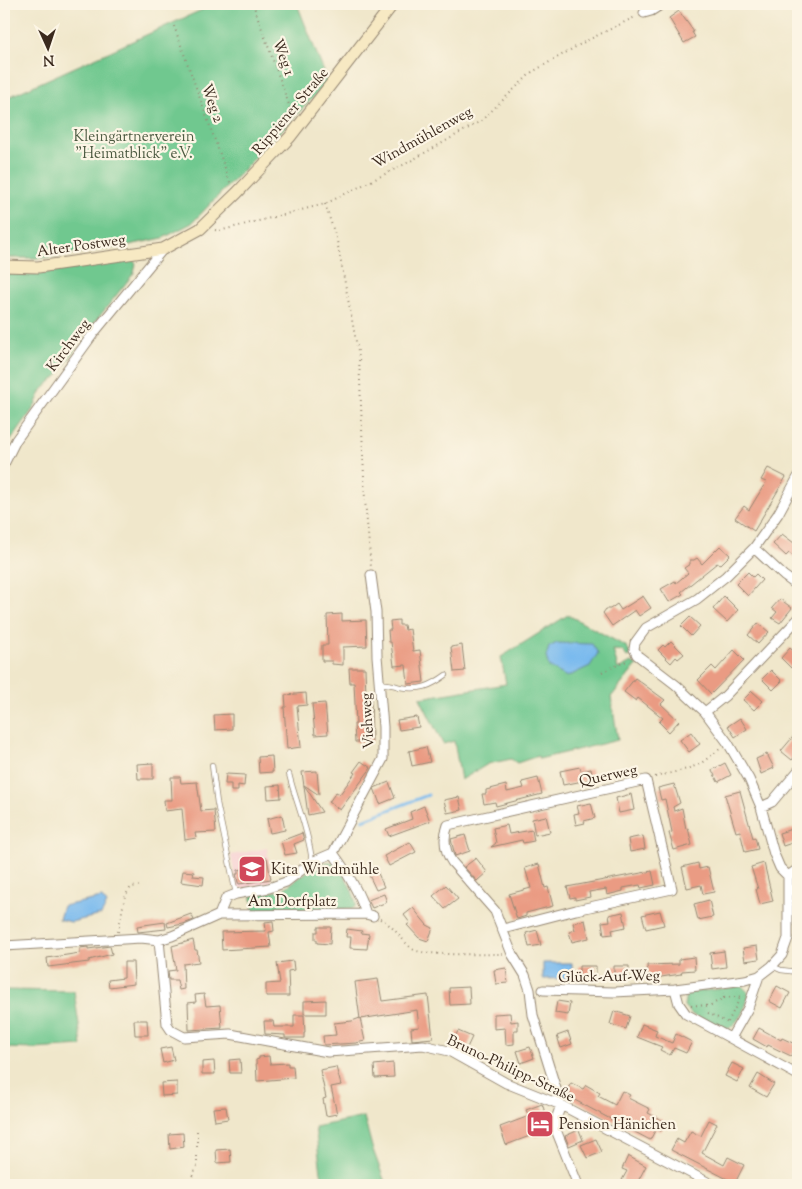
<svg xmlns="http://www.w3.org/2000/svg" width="802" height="1189" font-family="'Sorts Mill Goudy',serif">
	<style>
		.built { fill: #f7cfd3 }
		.green { fill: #70c88f; stroke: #567956 }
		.water { fill: #79baee; stroke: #5a7286 }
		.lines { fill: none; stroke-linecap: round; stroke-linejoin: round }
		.stream { stroke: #79baee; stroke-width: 3 }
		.building { fill: #ea9b83 }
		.lane-casing { stroke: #968874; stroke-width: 6 }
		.street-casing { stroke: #968874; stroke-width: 11 }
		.secondary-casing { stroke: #968874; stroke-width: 13 }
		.path { stroke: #968874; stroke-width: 2; stroke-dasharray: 1 4; stroke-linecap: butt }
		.lane { stroke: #fff; stroke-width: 4.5 }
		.street { stroke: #fff; stroke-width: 9 }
		.secondary { stroke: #f7e9c3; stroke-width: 11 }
		.labels { text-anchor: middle; stroke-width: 4.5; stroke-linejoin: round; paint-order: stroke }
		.street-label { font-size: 15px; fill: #3b2a1e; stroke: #fcf5e5 }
		.park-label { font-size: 15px; fill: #4b5940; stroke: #fcf5e5 }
		.poi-label { font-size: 15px; fill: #3b2a1e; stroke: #fcf5e5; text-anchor: start }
	</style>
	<rect width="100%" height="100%" fill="#fcf5e5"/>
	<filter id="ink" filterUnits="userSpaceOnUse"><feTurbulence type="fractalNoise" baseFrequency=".02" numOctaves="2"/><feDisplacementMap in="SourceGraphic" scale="10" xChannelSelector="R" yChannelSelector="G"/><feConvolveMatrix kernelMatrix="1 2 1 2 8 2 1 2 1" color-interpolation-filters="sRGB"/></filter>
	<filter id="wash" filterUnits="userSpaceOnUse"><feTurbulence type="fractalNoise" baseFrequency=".0096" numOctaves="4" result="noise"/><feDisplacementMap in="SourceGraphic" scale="20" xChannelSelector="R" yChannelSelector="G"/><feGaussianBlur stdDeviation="1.12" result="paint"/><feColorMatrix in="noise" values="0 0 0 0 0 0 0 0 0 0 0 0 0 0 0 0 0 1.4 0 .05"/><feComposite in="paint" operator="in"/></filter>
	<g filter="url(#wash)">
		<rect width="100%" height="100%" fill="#f0e7cb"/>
		<path class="built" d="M267 848 272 883 237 889 231 855Z"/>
		<path class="green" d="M215 4H297L328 82 192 223 163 238 124 246 41 258H4V99Z
			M132 259 136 264 134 273 83 337 59 374 42 390 33 409 4 450V274H38Z
			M568 615 627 647 631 655 627 657 623 651 613 650 618 669 631 662 637 665 611 697 618 740 539 759 538 756 517 763 511 759 488 764 461 780 454 741 443 744 420 698 506 684 501 657Z
			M328 862C330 862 334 863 336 864 343 870 357 898 356 906L352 909 253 911 252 896 282 890 315 866Z
			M742 986 749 993C747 1006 739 1024 726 1030L691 1014 684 1006 686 993Z
			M4 990 74 991 82 1046 35 1049 4 1048Z
			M364 1117 372 1147 386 1185H325L321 1172 315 1127Z"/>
		<path class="water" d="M557 643 592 644 598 653 590 666 567 677 549 667 546 657 549 647Z
			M102 898 107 904 101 915 71 922 59 919 63 906Z
			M543 963H572V978L543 979Z"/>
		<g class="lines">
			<path class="stream" d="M363 820 428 795"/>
		</g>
		<g id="blocks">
			<path class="building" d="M679 11 694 32H692L695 37 684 43 669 18Z
				M768 468 786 477 754 531 735 518 744 506 749 510 766 482 761 480Z
				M782 534 798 546V560L789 553 786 556 773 544Z
				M720 546 730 555 720 565 717 563 681 592 683 594 669 602 661 589 675 581 676 583 688 573 684 568 690 564V560H694L697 558 702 564Z
				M748 572 753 577 756 574 762 580 748 596 736 584Z
				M643 596 651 608 639 616 635 610 612 626 603 613 606 609H610L617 604 621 610Z
				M724 596 738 610 727 622 713 609Z
				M780 599 792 608 780 623 772 618 777 612 772 608Z
				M342 614V621L366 620 367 646 343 647V665L332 664V661H322V645H328L327 615Z
				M690 617 700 626 691 636 681 626Z
				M399 620V625H404L405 630 410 629 413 651 420 650 424 682 408 684 406 665 394 666 391 642H389L388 630H391L390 621Z
				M758 623 769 632 758 644 748 635Z
				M671 641 684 654 678 659 676 657 671 663 658 650 663 645 665 647Z
				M462 645 465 671 454 672 451 647Z
				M790 648 798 655V661L791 668 781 658Z
				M734 650 744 660 711 694 698 680 712 666 716 670Z
				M349 668H365L366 696H371L372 742H355L354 724H356L354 683H350Z
				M771 670 782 681 773 690 762 679Z
				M635 678 665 700 661 704 679 721 669 732 659 722 663 718 638 698 636 701 624 692Z
				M752 691 763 701 754 710 743 700Z
				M306 693 307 705 297 706 301 747 287 749 284 707H286L285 695Z
				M325 703 328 734 315 735 312 704Z
				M232 714V729L215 730 214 715Z
				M417 717 419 727 399 730 397 720Z
				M740 718 747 729 735 737 728 726Z
				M798 731V753L792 760 781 751Z
				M691 732 700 744 689 752 680 740Z
				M426 747 430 762 412 766 409 751Z
				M767 754 774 768 761 774 756 759Z
				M272 756 273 772 259 773 258 757Z
				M361 761 371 768 340 810 329 802 336 792 340 794 355 773 353 772Z
				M153 763V779H138L137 764Z
				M725 763 731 775 718 782 712 770Z
				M580 767 581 771 591 769 593 779 563 785 560 771Z
				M317 771 319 795 304 785 322 812 308 815 302 772Z
				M226 774 245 775 244 786 238 785V791H231V784H225Z
				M171 777H180L181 783 197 782 201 811 214 810 216 832 195 833 196 838 185 840 182 809 165 811 164 800H172Z
				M538 778 542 794 496 806 495 802 484 804 482 794H486V790L506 785 507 792 524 788 522 782Z
				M389 782 395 798 380 804 374 788Z
				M674 784 680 803 673 807 674 811 682 808 686 829 688 828 692 845 674 850 669 833 672 832 665 799 661 800 658 788Z
				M280 785 281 798 268 799 267 786Z
				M740 791 753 838 755 837 758 849 745 852 740 831 736 832 725 795Z
				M631 794 634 810 619 813 616 798Z
				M459 797 462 810 447 813 444 800Z
				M591 803 595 818 584 821 585 823 576 825 574 814 579 813 577 806Z
				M424 806 430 821 389 836 386 829 412 819 410 812Z
				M282 815 285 830 270 833 267 819Z
				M546 816 550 832 535 835 532 819Z
				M507 825 509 834 532 830 534 841 523 843 522 840 491 847 496 843 493 828Z
				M795 828 798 841 783 846 779 833Z
				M302 833 304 840 294 844 297 853 285 855 281 841Z
				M465 835 470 851 455 856 451 839Z
				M643 836 645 849 630 852 628 839Z
				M410 842 416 852 389 866 384 856Z
				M267 858 271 879 239 884 238 882 236 874H238V870L246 869 245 862Z
				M476 858 487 872 477 881 464 867Z
				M698 863 699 869 708 867 714 892 703 894 701 885 687 888 682 867Z
				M764 863 773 901 760 904 756 889H758L751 867Z
				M539 864 545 888 548 887 553 906 526 913V916L517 919 509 894 531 888 525 868Z
				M183 871 194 872 193 876 204 877 203 885 181 882Z
				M377 871 384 887 376 890 369 875Z
				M652 871 655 885 641 888 640 885 623 888V891L607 895 606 889 589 892 590 897 575 900V897L570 898 567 887Z
				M446 885 458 899 445 909 433 896Z
				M384 894 387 902 372 908 368 900Z
				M709 900 713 917 698 920 694 904Z
				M413 908 427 925 433 928 428 941 419 938 407 925 410 923 404 915Z
				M660 911 664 925 646 929 642 915Z
				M623 912 626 927 612 930 613 934 604 935 602 922 610 921 609 915Z
				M191 914 194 920 183 924 168 927 167 923Z
				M585 920 589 938 572 942 569 932 575 930 573 923Z
				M273 921 274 931 269 932 271 947 222 950 221 932 266 931 265 922Z
				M165 922 166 929 138 932 137 926Z
				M318 927H331L330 944 317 943V940H315V932H318Z
				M347 929 362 931 361 933 369 934 367 949 350 948 351 937H346Z
				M537 930 541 945 529 947 526 933Z
				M193 940 195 950H197L199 962 183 964 184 989 179 990 177 980H169L168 971 176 970 172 946Z
				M110 946 112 954 89 960V962L48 967 47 958 80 953V948L88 947V949Z
				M757 946 759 959 745 961 743 948Z
				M724 951 726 967 712 969 710 953Z
				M694 957 695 970 682 971 681 974 648 979 647 965 679 964V959Z
				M293 961 294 970 288 971 289 996H266V984L280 983 277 963Z
				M124 962H133L134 984 109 987 108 980 124 978Z
				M579 966H596V978L579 977Z
				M614 966H629V979H614Z
				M506 968 508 983 496 984 494 970Z
				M378 979 382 1001 428 995 433 1038 412 1040 411 1028 419 1027 417 1010 360 1019 355 982Z
				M777 986 790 993 782 1008 769 1001Z
				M469 987 470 1004 450 1005 449 988Z
				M204 994 206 1006 220 1005 222 1028 189 1030 188 1003 196 1002 195 995Z
				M326 1000V1014H304V1001Z
				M557 1001 570 1003 568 1015 555 1013Z
				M614 1011 630 1016 626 1029 610 1024Z
				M510 1013 511 1022 518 1021V1030H514V1044L506 1045 505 1028 494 1029V1014Z
				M294 1015H304L305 1033H304V1038H285V1035L265 1034 264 1021H273L274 1027H294Z
				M360 1018 365 1041 356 1043 324 1045 323 1036 336 1035 334 1023 352 1021Z
				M134 1020H147L148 1035H135Z
				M642 1024 657 1030 655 1036 672 1043 676 1034 692 1042 686 1053 674 1048 670 1055 660 1050 662 1047 637 1037Z
				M759 1028 781 1040 782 1038 797 1045 791 1056 768 1045 767 1047 753 1039Z
				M458 1031 472 1037 465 1052 451 1045Z
				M568 1032 572 1044 561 1048 557 1036Z
				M171 1047 174 1060 163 1063 160 1049Z
				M530 1047 534 1058 521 1063 517 1051Z
				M269 1056 270 1064 288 1063V1066H293L294 1078 257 1081 256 1060 259 1059V1057Z
				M240 1059 241 1073H230L229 1060Z
				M214 1061 215 1074H202V1062Z
				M393 1063 394 1077 375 1078 374 1065Z
				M732 1063 744 1069 737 1082 725 1076Z
				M336 1067 341 1085 331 1087 337 1114 326 1116 323 1099 326 1098 320 1070Z
				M758 1074 774 1084 766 1097 750 1088Z
				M177 1082V1095L162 1096 161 1083Z
				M571 1083 583 1089 586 1085 600 1093 598 1096 615 1105 622 1091 630 1095 628 1098 650 1109 648 1113 666 1122 661 1131 656 1129 650 1140 569 1097 571 1094 566 1092Z
				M542 1104 550 1126V1132L536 1137 535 1134 506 1145 500 1127 529 1116 526 1110Z
				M226 1107 228 1119 215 1121 213 1108Z
				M709 1120 717 1124 702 1153 724 1165 728 1157 744 1165 735 1183 671 1150 677 1139 684 1143 691 1131 701 1136Z
				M579 1130 583 1140 569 1146 565 1136Z
				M183 1133 184 1147 170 1149 169 1134Z
				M596 1139 602 1152 587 1158 581 1145Z
				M230 1149 231 1162 217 1163 216 1150Z
				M628 1156 646 1166 636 1185H631L622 1180 627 1171 622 1169Z"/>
		</g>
	</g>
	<g filter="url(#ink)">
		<use href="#blocks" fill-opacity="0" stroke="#968874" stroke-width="1"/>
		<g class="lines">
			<defs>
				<path id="lane" d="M379 684C387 683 393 685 400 687 420 691 431 686 446 675
					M212 765 217 803 236 894
					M289 774C296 803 309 831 312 862
					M772 966 781 970 798 972"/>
				<path id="street" d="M644 13 651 11 662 4
					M4 464 16 440 93 334 163 249
					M754 548 784 576 798 586
					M705 712 725 696 798 619
					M761 807 772 802 798 771
					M333 853 383 759V727L377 656 376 612 371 575
					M333 853C347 872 359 891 366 914
					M788 876 780 868 774 854 761 807 749 779 728 743 705 712 694 702 676 685 637 655 634 649 635 643 646 628 697 599 726 576 754 548 778 514 798 477
					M788 876 798 869
					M219 915 226 898 236 894 269 888 286 882 312 862 333 853
					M503 929 576 910 672 889 646 780 448 825C443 838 444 850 452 862L495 911 512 954 525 975 530 990 533 1015 561 1105 556 1119V1130L578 1185
					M159 940 167 1024 171 1030 184 1037 230 1034 328 1052 423 1045 449 1051 506 1083 561 1105 713 1185
					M4 946 141 938 159 940 172 936 219 915 366 914 373 916
					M675 989 745 980 759 976 772 966 782 955 788 938V876
					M543 990 614 992 675 989 679 1004 686 1014 796 1074
					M731 1038 748 1008 759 976"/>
				<path id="secondary" d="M4 266 38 267 163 249 200 229 237 193 290 137 393 4"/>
			</defs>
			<use href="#lane" class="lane-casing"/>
			<use href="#street" class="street-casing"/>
			<use href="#secondary" class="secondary-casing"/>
			<path class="path" d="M253 4 293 116
				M174 26 231 185
				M325 204 337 241 359 357 365 500 371 567
				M215 230 219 231 325 204 407 163 481 121 532 72 586 41 635 17
				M602 672 629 660
				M655 777 687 769 700 764 721 748
				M380 919C395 926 403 943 414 950 427 956 485 954 503 954
				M118 932 125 896 131 887 139 886
				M724 998 744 996
				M691 1005 709 1006 724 998 723 993
				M708 1013 728 1023
				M728 1022 741 996
				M188 1185 197 1166V1130"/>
			<use href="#lane" class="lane"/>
			<use href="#street" class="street"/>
			<use href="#secondary" class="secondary"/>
		</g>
	</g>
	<defs>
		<symbol id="school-square" viewBox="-11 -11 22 22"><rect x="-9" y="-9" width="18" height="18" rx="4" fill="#d1495b" stroke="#fcf5e5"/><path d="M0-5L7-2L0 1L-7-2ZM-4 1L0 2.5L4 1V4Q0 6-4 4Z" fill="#fff"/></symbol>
		<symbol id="hotel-square" viewBox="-11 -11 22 22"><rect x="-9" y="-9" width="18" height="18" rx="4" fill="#d1495b" stroke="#fcf5e5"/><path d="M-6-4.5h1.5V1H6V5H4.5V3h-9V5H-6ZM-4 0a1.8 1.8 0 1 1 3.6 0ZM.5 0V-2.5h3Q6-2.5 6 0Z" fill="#fff"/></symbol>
	</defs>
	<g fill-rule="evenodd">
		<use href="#school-square" x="236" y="853" width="32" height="32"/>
		<use href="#hotel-square" x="524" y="1108" width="32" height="32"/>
	</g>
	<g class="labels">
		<g class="street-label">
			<text transform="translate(284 57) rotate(70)" y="5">Weg 1</text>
			<text transform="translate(213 103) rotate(71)" y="5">Weg 2</text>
			<text transform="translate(290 111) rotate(-50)" y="5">Rippiener Straße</text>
			<text transform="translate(422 137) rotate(-29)" y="5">Windmühlenweg</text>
			<text transform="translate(81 245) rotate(-8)" y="5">Alter Postweg</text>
			<text transform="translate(68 345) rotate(-53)" y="5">Kirchweg</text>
			<text transform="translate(367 721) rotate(-93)" y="5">Viehweg</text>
			<text transform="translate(608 775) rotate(-12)" y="5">Querweg</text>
			<text x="292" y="906">Am Dorfplatz</text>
			<text transform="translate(609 976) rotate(-1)" y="5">Glück-Auf-Weg</text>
			<text transform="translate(511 1068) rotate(25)" y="5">Bruno-Philipp-Straße</text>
		</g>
		<g class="park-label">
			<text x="134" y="141">Kleingärtnerverein<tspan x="134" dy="17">"Heimatblick" e.V.</tspan></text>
		</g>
		<g class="poi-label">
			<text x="271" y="874">Kita Windmühle</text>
			<text x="559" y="1129">Pension Hänichen</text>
		</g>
	</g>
	<rect width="802" height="1189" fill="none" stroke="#fcf5e5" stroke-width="20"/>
	<g transform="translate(48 48) rotate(177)" stroke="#fcf5e5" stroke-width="4" paint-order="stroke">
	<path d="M0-4L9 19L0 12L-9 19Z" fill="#3b2a1e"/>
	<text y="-8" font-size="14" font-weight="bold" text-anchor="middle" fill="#3b2a1e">N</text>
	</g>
</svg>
